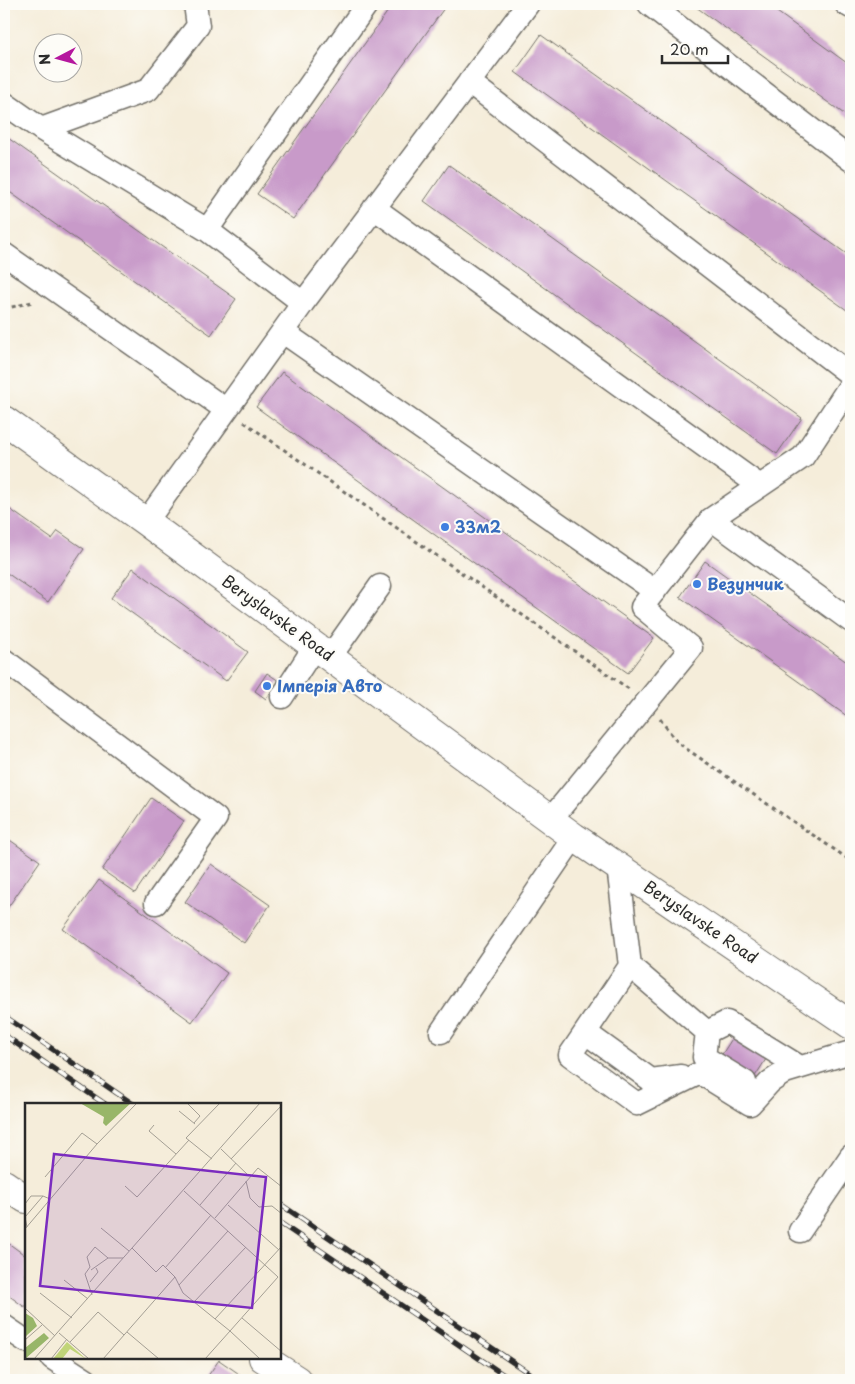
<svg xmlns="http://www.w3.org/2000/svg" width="855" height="1384" font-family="'Playpen Sans',sans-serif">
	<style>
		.building { fill: #c89ac9 }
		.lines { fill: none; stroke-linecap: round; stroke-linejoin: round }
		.minor-casing { stroke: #726f68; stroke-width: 25 }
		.major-casing { stroke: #726f68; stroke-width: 30 }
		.path { stroke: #726f68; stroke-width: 3; stroke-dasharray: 4 4; stroke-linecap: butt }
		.minor { stroke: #fff; stroke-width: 22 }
		.major { stroke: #fff; stroke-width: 28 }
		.rail-casing { stroke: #2b2b2b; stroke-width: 5.5 }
		.rail { stroke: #fdfcf7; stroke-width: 4; stroke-dasharray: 11; stroke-linecap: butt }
		.shop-dot { fill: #3f7fe0; stroke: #fdfcf7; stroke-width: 2 }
		.labels { text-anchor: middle; stroke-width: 4; stroke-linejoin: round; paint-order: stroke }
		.shop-label { font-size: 16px; font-weight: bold; fill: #366cbe; stroke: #fdfcf7; text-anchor: start }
		.street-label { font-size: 16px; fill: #2b2b2b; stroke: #fdfcf7 }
		.inset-road { fill: none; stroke: #a49f94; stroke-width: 1 }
		.view { fill: #7b2cbf; fill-opacity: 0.15; stroke: #7b2cbf; stroke-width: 2.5 }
		.inset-edge { fill: none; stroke: #2b2b2b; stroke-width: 2.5 }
	</style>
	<rect width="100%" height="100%" fill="#fdfcf7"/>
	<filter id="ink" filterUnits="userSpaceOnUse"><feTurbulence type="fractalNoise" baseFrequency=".02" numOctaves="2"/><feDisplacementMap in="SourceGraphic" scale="10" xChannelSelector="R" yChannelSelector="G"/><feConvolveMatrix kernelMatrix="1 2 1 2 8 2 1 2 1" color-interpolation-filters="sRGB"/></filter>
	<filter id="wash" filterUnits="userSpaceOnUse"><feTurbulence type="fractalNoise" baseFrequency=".0096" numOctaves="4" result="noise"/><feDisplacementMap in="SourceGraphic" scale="20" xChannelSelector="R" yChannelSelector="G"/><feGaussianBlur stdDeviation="1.12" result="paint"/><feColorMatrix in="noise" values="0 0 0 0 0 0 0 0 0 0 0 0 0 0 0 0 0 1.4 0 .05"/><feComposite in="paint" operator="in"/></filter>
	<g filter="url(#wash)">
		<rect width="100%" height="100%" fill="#f5edda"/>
		<g id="blocks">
			<path class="building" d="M393 4H447L293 219 257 194Z
				M692 4H766L851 66V119Z
				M541 35 851 257V313L515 72Z
				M8 138 236 299 211 335 4 188V144Z
				M449 165 802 418 777 454 424 201Z
				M282 372 654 638 628 673 256 407Z
				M4 505 52 539 58 531 84 549 48 602 4 571Z
				M705 561 851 665V719L680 597Z
				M133 568 248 652 226 681 111 598Z
				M267 673 279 681 266 699 255 691Z
				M151 798 184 821 135 893 102 870Z
				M4 836 40 861 4 913Z
				M211 864 270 905 244 943 185 902Z
				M99 880 227 973 192 1022 63 929Z
				M742 1023 775 1045 745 1092 712 1070Z
				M4 1240 26 1256V1308L4 1292Z
				M219 1360 248 1380H205Z"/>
		</g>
	</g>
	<g filter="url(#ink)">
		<use href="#blocks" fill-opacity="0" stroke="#726f68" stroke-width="1"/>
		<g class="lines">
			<defs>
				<path id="minor" d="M649 4 851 160
					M846 4 851 7
					M469 82 851 375
					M4 103 41 129 207 230 303 303
					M41 129 148 90 198 26 195 4
					M374 208 760 486
					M207 230 367 4
					M4 254 225 409
					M283 332 655 591
					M711 519 851 621
					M146 522 303 303 528 4
					M330 657 380 586
					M4 660 216 818 156 903
					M282 697 315 646
					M551 819 691 648 642 607 711 519 803 457 851 384
					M618 866 630 966 570 1055 637 1104 700 1073 750 1104 770 1082 785 1072 851 1052
					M630 966 707 1032 704 1057 745 1082
					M441 1032 574 837
					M707 1032 727 1022 800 1067
					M586 1033 651 1080 681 1076
					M800 1231 851 1156
					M4 1326 26 1341
					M52 1358 86 1380"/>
				<path id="major" d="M4 420 146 522 574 837 851 1025
					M4 1184 26 1199
					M263 1358 297 1380"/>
			</defs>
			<use href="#minor" class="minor-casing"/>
			<use href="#major" class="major-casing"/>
			<path class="path" d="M4 309 32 302
				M244 422 629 689
				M660 719 678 743 851 861"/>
			<use href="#minor" class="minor"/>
			<use href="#major" class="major"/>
			<defs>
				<path id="rail" d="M4 1016 133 1104
					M4 1035 105 1104
					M280 1204 539 1380
					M280 1223 511 1380"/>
			</defs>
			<use href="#rail" class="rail-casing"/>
			<use href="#rail" class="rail"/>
		</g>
	</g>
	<g class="shop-dot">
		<circle cx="445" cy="527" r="5"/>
		<circle cx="697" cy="584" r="5"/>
		<circle cx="267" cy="686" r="5"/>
	</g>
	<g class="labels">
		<g class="shop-label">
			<text x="455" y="533">33м2</text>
			<text x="707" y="590">Везунчик</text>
			<text x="277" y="692">Імперія Авто</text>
		</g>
		<g class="street-label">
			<text transform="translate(278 618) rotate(36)" y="6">Beryslavske Road</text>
			<text transform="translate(701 922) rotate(34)" y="6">Beryslavske Road</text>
		</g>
	</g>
	<g transform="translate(25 1103)">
		<rect width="256" height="256" fill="#f5edda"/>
		<path d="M42 239 61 256 45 246 37 256H28Z" fill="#c1d579"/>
		<path d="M55 0H106L81 23 78 20 79 14ZM0 210 8 215 12 223 0 234ZM19 230 24 235 0 256V245Z" fill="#98b669"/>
		<path class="inset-road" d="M162 0 175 13 169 20M154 8 170 21M129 22 124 28 151 51M196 46 224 73M187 56 161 35 195 0M206 56 257 2M20 74 57 30 72 41M221 78 225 95 234 104 247 103 257 111M100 83 112 94 164 37M159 88 253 174 205 228 235 256M0 101 6 93H18M175 102 211 60M203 102 254 147M190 115 233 65 257 84M2 124 0 114 18 93 25 96M76 125 104 148M0 126 72 41 112 0M107 145 131 169 138 162 150 174 158 190 205 228 180 256M140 165 186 112M66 167 83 155M39 177 63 196M65 179 73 169 71 165M154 182 203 128M15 190 47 215M67 192 60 171 65 164 62 154 70 144 83 155H98M169 199 221 144M1 206 30 233M217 215 257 249M190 216 257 143M102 229 134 256M34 230 64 256M0 237 17 222M45 239 73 209 99 232M9 256 235 0M26 256 42 236M78 256 150 174"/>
		<path class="view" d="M29 51 241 74 227 205 15 183Z"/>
		<rect width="256" height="256" class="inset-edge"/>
	</g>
	<rect width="855" height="1384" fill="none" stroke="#fdfcf7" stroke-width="20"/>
	<g transform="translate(58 58) rotate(264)"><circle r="24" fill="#fdfcf7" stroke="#a9a8a5"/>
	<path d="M0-4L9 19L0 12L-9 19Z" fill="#b5179e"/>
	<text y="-8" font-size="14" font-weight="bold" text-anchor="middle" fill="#2b2b2b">N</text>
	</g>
	<path d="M662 55v8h66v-8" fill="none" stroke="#2b2b2b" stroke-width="2.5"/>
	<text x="670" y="55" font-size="15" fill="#2b2b2b" stroke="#fdfcf7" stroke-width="4" paint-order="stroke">20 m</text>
</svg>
